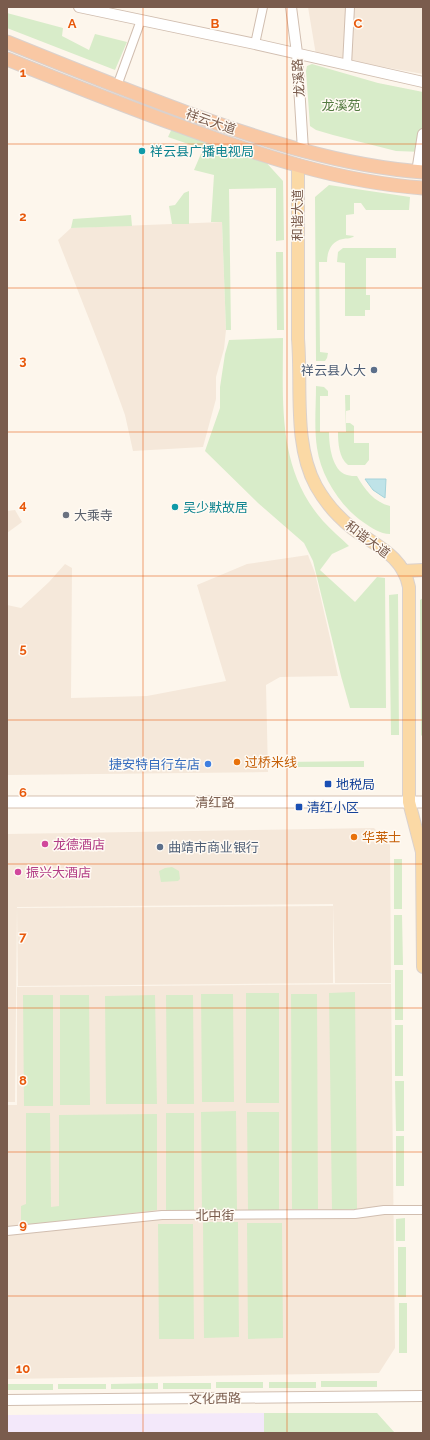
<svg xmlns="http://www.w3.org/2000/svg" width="430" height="1440" font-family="Raleway,'Noto Sans SC',sans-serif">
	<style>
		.residential { fill: #f5e8da }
		.education { fill: #f3e8fa }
		.green { fill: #d8ecc9 }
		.water { fill: #bfe3e8; stroke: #a5d3da }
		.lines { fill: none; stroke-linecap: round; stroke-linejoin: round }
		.minor-casing { stroke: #d1beb0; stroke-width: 10 }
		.tertiary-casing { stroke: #d1beb0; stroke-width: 12 }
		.secondary-casing { stroke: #d6c0b0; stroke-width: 13 }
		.primary-casing { stroke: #dad1cd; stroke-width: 14 }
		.trunk-casing { stroke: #dad1cd; stroke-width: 15 }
		.minor { stroke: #fff; stroke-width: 8 }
		.tertiary { stroke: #fff; stroke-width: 10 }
		.secondary { stroke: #fff; stroke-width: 11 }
		.primary { stroke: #fbd9a5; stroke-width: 12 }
		.trunk { stroke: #f9c8a4; stroke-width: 13 }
		.grid { fill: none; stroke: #e8590c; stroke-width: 1; stroke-opacity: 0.55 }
		.culture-dot { fill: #0f9aa8; stroke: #fffaf3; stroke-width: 1.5 }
		.service-dot { fill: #5c6f8a; stroke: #fffaf3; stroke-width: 1.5 }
		.worship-dot { fill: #6b7280; stroke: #fffaf3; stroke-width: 1.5 }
		.food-dot { fill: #e8710a; stroke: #fffaf3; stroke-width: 1.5 }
		.shop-dot { fill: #3f7fe0; stroke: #fffaf3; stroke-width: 1.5 }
		.transit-dot { fill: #1a4fb4; stroke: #fffaf3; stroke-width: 1.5 }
		.hotel-dot { fill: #d1479c; stroke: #fffaf3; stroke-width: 1.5 }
		.labels { text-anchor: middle; stroke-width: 3; stroke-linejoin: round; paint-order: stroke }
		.street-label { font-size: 13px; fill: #7a5c4d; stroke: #fffaf3 }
		.park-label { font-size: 13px; fill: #537a41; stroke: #fffaf3 }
		.culture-label { font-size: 13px; fill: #0d838f; stroke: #fffaf3; text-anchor: start }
		.service-label { font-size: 13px; fill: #4e5e75; stroke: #fffaf3; text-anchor: end }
		.worship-label { font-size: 13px; fill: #5b616d; stroke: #fffaf3; text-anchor: start }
		.food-label { font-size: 13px; fill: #c56008; stroke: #fffaf3; text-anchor: start }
		.shop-label { font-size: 13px; fill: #366cbe; stroke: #fffaf3; text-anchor: end }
		.transit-label { font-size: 13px; fill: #164399; stroke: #fffaf3; text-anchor: start }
		.hotel-label { font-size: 13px; fill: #b23c85; stroke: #fffaf3; text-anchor: start }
		.grid-label { font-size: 13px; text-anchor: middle; font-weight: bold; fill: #e8590c; stroke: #fffaf3; stroke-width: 3; stroke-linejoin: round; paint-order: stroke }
	</style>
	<rect width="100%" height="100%" fill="#fdf6ec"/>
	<path class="residential" d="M308 7H423V74L316 55Z
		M222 222 226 330 224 349 216 377V399L203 447 133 451 125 415 104 357 58 240 71 228Z
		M15 510 22 522 7 533V511Z
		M308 555 315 573 331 642 338 676 280 677 266 685 268 772 7 775V605L21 608 49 582 65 564 72 568 71 698 147 696 226 681 197 585 247 564Z
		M374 828 390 845 391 983H335L333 904 17 907 15 1102H7V834Z
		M333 906V983L18 986 17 908Z
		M391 984 395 1348 379 1373 7 1379V1105H17V987Z"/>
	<path class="education" d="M264 1413V1433H7V1415Z"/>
	<path class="green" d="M7 13 63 28 62 36 89 50 95 34 127 42 115 70 7 28Z
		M312 64 378 83 423 92V152L396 151 333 135 316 130 310 126 306 71 307 66Z
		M174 124 263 159 283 181 284 240 276 241V188L229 189 231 330H226L222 222H211L214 175 194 170 203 149 168 137Z
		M329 185 410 197 409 210H366L361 203H354V214L346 215V235L354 236 353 237C349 239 347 238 343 239 331 241 327 252 327 262H319L320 352 328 353 327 358 325 361H316L315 197Z
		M189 191V224H172L169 206 175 205 184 193Z
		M131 215 132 226 71 228 73 219Z
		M343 248H396V258H366V295H370V310H365V316H345V263L337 262 338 252Z
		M276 252H283L284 330H277Z
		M283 338C283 403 277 469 323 521 331 530 341 538 349 546L332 554 320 570 355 602 377 577 385 578 386 708H350L341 676 313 561 304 543 258 503 205 451 220 408V387L225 354 229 340Z
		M316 386 324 387 328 391V396H320V432H329C329 445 332 471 347 475 350 476 354 476 357 476 365 490 374 502 390 506V534C380 534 372 528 363 522 340 506 321 476 317 448 314 428 316 406 316 386Z
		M345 395H350V410L346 411V423H350L354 426V443H369V460L365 465H348C339 458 338 443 338 432H346Z
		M398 594 399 735H391L389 595Z
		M423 598V737L421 735 420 600Z
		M364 761V767H284V762Z
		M394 859H402V909H394Z
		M172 867 179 871 180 879 178 881 161 882 159 871 165 868Z
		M394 915H402L403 965H394Z
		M395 970H403V1020H395Z
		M355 992 357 1209 332 1210 329 993Z
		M246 993H279V1103H246Z
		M201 994H233L234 1102H202Z
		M291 994H317L318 1209H292Z
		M53 995V1106H24L23 995Z
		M60 995H89L90 1105H60Z
		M155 995 157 1104H106L105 996Z
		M166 995H193L194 1104H167Z
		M395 1025H403V1076H395Z
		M395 1081H404V1131H396Z
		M236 1111 237 1211 202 1212 201 1112Z
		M247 1112H279V1212H248Z
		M26 1113H50L51 1207 59 1206V1115L157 1114V1210L21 1227V1206L26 1204Z
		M166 1113H194V1212H166Z
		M396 1136H404V1186H396Z
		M405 1218V1241H396V1219Z
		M203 1222H238L239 1337 204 1338Z
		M247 1223H282L283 1338 248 1339Z
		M158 1224H193L194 1339H159Z
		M398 1247H406V1297H398Z
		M399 1303H407V1353H399Z
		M321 1381H377V1387H321Z
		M216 1382H263V1388H216Z
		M269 1382H316V1388H269Z
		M158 1383V1389H111V1384Z
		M163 1383H211V1389H163Z
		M7 1384H53V1390H7Z
		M58 1384H106V1389H58Z
		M264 1413H377L395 1433H264Z"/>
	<path class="water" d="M365 479H386L385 498 373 490Z"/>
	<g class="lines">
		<defs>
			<path id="minor" d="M255 44 263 7
				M347 65 350 7
				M117 86 141 20
				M7 1231 162 1215 355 1214 384 1210H423"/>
			<path id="tertiary" d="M79 7 255 44 423 82
				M291 7 297 53 303 150
				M417 172 423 134
				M7 1400 423 1396"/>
			<path id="secondary" d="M7 802H423"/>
			<path id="primary" d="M298 165V339C302 386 293 444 316 486 325 502 338 517 352 528 374 545 403 555 409 587V802L422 852 423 967
				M403 571 423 570"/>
			<path id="trunk" d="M7 42C66 66 125 90 185 112 262 140 341 166 423 172
				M7 59C64 82 122 105 180 126 258 155 339 182 423 188"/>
		</defs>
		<use href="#minor" class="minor-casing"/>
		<use href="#tertiary" class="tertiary-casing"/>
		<use href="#secondary" class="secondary-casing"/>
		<use href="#primary" class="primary-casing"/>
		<use href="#trunk" class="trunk-casing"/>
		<use href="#minor" class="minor"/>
		<use href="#tertiary" class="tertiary"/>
		<use href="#secondary" class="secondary"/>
		<use href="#primary" class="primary"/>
		<use href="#trunk" class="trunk"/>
	</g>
	<path class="grid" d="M143 7V1433M287 7V1433M7 144H423M7 288H423M7 432H423M7 576H423M7 720H423M7 864H423M7 1008H423M7 1152H423M7 1296H423"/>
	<g class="culture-dot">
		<circle cx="142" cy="151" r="4"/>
		<circle cx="175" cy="507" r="4"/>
	</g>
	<g class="service-dot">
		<circle cx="374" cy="370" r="4"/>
		<circle cx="160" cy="847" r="4"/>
	</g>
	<circle class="worship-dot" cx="66" cy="515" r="4"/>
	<g class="food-dot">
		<circle cx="237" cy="762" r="4"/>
		<circle cx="354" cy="837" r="4"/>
	</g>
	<circle class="shop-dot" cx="208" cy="764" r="4"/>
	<g class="transit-dot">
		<rect x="324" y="780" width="8" height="8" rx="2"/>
		<rect x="295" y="803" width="8" height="8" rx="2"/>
	</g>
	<g class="hotel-dot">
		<circle cx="45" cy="844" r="4"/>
		<circle cx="18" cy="872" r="4"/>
	</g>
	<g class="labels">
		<g class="street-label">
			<text transform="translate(298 78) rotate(-94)" y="5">龙溪路</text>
			<text transform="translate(211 121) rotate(19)" y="5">祥云大道</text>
			<text transform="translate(297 215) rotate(-90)" y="5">和谐大道</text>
			<text transform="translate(368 539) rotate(37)" y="5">和谐大道</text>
			<text x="215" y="807">清红路</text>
			<text x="215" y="1220">北中街</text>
			<text transform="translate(215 1398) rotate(-1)" y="5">文化西路</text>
		</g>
		<g class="park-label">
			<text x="341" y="110">龙溪苑</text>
		</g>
		<g class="culture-label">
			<text x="150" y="156">祥云县广播电视局</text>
			<text x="183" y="512">吴少默故居</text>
		</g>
		<g class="service-label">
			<text x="366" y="375">祥云县人大</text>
			<text x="168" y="852" text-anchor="start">曲靖市商业银行</text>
		</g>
		<g class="worship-label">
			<text x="74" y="520">大乘寺</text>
		</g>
		<g class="food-label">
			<text x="245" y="767">过桥米线</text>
			<text x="362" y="842">华莱士</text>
		</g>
		<g class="shop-label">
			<text x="200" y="769">捷安特自行车店</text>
		</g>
		<g class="transit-label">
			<text x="336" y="789">地税局</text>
			<text x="307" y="812">清红小区</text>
		</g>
		<g class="hotel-label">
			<text x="53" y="849">龙德酒店</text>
			<text x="26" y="877">振兴大酒店</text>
		</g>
	</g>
	<g class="grid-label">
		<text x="72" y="28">A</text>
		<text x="215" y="28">B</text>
		<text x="358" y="28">C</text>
		<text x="23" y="77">1</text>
		<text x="23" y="221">2</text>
		<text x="23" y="365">3</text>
		<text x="23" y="509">4</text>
		<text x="23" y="653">5</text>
		<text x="23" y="797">6</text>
		<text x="23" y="941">7</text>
		<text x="23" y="1085">8</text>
		<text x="23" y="1229">9</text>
		<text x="23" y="1373">10</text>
	</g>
	<rect width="430" height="1440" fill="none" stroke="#7a5c4d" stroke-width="16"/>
</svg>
